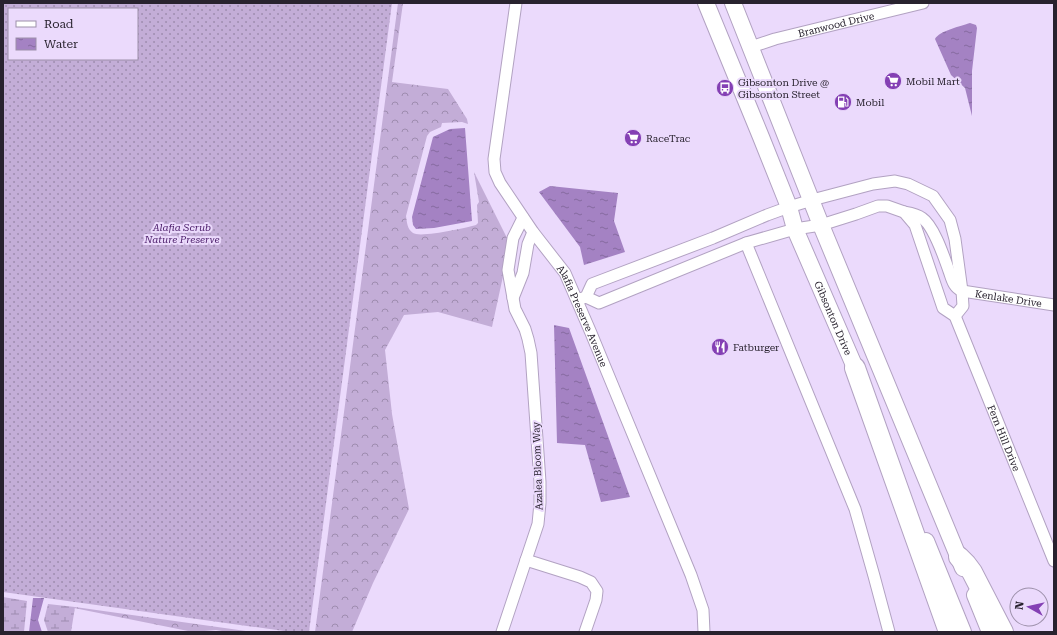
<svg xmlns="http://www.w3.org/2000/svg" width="1057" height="635" font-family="'Roboto Serif',serif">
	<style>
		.grass { fill: url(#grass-dots); fill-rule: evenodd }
		.forest { fill: url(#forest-crowns) }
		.wetland { fill: url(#wetland-marsh) }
		.water { fill: url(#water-ripples) }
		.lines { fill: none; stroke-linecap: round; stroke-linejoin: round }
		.minor-casing { stroke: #b2a2c2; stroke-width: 13 }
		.secondary-casing { stroke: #b2a2c2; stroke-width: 18 }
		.motorway-casing { stroke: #b2a2c2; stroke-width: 22 }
		.minor { stroke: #fff; stroke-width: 11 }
		.secondary { stroke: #fff; stroke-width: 16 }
		.motorway { stroke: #fff; stroke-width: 20 }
		.labels { text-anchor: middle; stroke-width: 4; stroke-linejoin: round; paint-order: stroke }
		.street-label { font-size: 10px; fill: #28222e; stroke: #ebdafc }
		.poi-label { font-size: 10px; fill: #28222e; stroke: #ebdafc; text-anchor: start }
		.park-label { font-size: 10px; font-style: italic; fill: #481967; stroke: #ebdafc }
	</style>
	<defs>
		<pattern id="grass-dots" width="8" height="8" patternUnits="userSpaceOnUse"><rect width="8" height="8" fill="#c3add7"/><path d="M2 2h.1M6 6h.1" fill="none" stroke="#9e8caf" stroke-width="1.8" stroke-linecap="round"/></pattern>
		<pattern id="forest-crowns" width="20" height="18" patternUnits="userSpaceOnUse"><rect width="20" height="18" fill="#c3add7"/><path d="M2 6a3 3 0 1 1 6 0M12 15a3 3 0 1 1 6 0" fill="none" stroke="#9e8caf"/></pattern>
		<pattern id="wetland-marsh" width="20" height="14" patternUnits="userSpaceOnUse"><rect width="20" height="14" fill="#c3add7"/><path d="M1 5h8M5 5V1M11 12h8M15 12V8" fill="none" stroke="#9e8caf"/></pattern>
		<pattern id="water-ripples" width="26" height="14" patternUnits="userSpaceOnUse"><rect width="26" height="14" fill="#a482c3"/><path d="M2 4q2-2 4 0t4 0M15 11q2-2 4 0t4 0" fill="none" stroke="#866a9f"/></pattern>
	</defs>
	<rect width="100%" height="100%" fill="#ebdafc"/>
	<path class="grass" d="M3 3H392L309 632H291L3 592ZM9 9H137V59H9Z"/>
	<path class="forest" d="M398 3H403L392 82 448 89 467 119 468 124 462 122 442 123 441 127 430 132 427 136 406 216C407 222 407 229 413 233 420 238 466 228 476 225L478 223 477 205 479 202 474 172 510 244 492 327 438 312 404 315 385 350 392 414 409 509 373 583 352 632H315Z
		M74 608 75 607 253 632H228L216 630 193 632Z"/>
	<path class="wetland" d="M3 597 27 601 24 632H3Z
		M48 604 75 607 71 632H48L44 620Z"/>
	<path class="water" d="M970 23 976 25 977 28 972 71V116L965 88 951 75 935 39C939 31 961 26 970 23Z
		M450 129 465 128 472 221 434 228 416 229 413 225 412 217 433 137Z
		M550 186 618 193 614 221 625 252 584 265 580 247 539 192Z
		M554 325 569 328 630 497 601 502 585 445 557 443Z
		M33 598H44L38 620 42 632H29Z"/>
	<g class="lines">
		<defs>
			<g id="minor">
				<path id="s1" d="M516 3 494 159 495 172 500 183 533 232 565 273 591 333 691 575 703 610 704 632"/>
				<path id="s2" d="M751 47 775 39 923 3"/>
				<path id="s3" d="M904 212C910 213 917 214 922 218 934 226 944 257 949 271 952 279 953 287 962 291L1054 305"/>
				<path d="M746 243 855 509 874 576 889 632"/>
				<path id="s4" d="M586 297 599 303 746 243 795 229 821 225 856 214 878 206H887L904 212 915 225 943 308 955 316 1054 561"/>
				<path d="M513 298 523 273 528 244 533 232"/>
				<path d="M580 299 586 297 592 284 713 238 767 215 789 207 812 200 873 184 895 181 908 184 933 196 950 220 955 239 962 291 963 306 955 316"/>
				<path d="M526 560 580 577 591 582 597 591 596 600 585 632"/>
				<path d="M502 632 538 524 540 503V482L531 353 528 339 525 329 515 309 508 270 513 238 523 218"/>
			</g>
			<g id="secondary">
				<path id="s5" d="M706 3 761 137 789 207 795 229 860 379"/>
				<path d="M733 3 821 225 963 568"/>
				<path d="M926 541 963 632"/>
				<path d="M975 595 990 632"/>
			</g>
			<path id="motorway" d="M855 368 949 632
				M959 557 966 564 972 572 1003 632"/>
		</defs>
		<use href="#minor" class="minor-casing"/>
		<use href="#secondary" class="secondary-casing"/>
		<use href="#motorway" class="motorway-casing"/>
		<use href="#minor" class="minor"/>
		<use href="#secondary" class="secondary"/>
		<use href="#motorway" class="motorway"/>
	</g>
	<defs>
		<symbol id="supermarket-disc" viewBox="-11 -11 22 22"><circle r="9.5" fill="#8440b4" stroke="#ebdafc"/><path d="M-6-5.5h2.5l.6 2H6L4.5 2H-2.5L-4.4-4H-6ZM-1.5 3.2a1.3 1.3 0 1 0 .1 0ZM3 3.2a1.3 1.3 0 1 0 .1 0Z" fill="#fff"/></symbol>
		<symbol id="bus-disc" viewBox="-11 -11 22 22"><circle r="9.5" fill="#8440b4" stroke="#ebdafc"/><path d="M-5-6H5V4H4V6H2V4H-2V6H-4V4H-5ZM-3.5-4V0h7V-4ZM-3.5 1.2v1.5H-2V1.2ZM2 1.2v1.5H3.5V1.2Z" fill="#fff"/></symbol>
		<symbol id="fuel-disc" viewBox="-11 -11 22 22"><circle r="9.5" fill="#8440b4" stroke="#ebdafc"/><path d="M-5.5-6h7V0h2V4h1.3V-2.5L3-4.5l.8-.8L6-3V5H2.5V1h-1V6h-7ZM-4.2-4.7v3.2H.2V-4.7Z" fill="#fff"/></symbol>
		<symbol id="restaurant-disc" viewBox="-11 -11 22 22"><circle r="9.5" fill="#8440b4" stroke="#ebdafc"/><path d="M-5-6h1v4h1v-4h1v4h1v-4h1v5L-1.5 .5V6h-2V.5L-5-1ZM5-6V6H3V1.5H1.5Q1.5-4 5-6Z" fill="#fff"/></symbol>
	</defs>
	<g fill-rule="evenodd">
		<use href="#supermarket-disc" x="883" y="71" width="20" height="20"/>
		<use href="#bus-disc" x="715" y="78" width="20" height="20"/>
		<use href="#fuel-disc" x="833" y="92" width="20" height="20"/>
		<use href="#supermarket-disc" x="623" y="128" width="20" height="20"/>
		<use href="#restaurant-disc" x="710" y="337" width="20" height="20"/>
	</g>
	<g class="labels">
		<g class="street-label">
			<text dy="4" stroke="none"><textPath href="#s2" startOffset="88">Branwood Drive</textPath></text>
			<text dy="4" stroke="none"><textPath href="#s3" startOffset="151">Kenlake Drive</textPath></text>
			<text dy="4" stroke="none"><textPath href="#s1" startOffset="340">Alafia Preserve Avenue</textPath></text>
			<text dy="4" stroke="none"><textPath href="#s5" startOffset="340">Gibsonton Drive</textPath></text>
			<text dy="4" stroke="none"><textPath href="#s4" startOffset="588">Fern Hill Drive</textPath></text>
			<text transform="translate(537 466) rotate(-92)" y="4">Azalea Bloom Way</text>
		</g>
		<g class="poi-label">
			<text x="906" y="85">Mobil Mart</text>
			<text x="738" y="86">Gibsonton Drive @<tspan x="738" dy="12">Gibsonton Street</tspan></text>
			<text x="856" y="106">Mobil</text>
			<text x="646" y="142">RaceTrac</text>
			<text x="733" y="351">Fatburger</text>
		</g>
		<g class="park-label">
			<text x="182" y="231">Alafia Scrub<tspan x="182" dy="12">Nature Preserve</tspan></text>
		</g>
	</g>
	<rect width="1057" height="635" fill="none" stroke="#28222e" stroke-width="8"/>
	<rect x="8" y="8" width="130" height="52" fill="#ebdafc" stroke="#9d90aa"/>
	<rect x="16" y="21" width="20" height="6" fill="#ffffff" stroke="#9d90aa"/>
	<text x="44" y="28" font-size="12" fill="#28222e">Road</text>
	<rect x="16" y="38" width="20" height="12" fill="url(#water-ripples)" stroke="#9d90aa"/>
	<text x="44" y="48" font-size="12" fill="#28222e">Water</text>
	<g transform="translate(1029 607) rotate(278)"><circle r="19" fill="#ebdafc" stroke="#9d90aa"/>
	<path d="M0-3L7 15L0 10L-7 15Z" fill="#8440b4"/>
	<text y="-6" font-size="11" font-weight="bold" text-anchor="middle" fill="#28222e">N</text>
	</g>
</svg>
